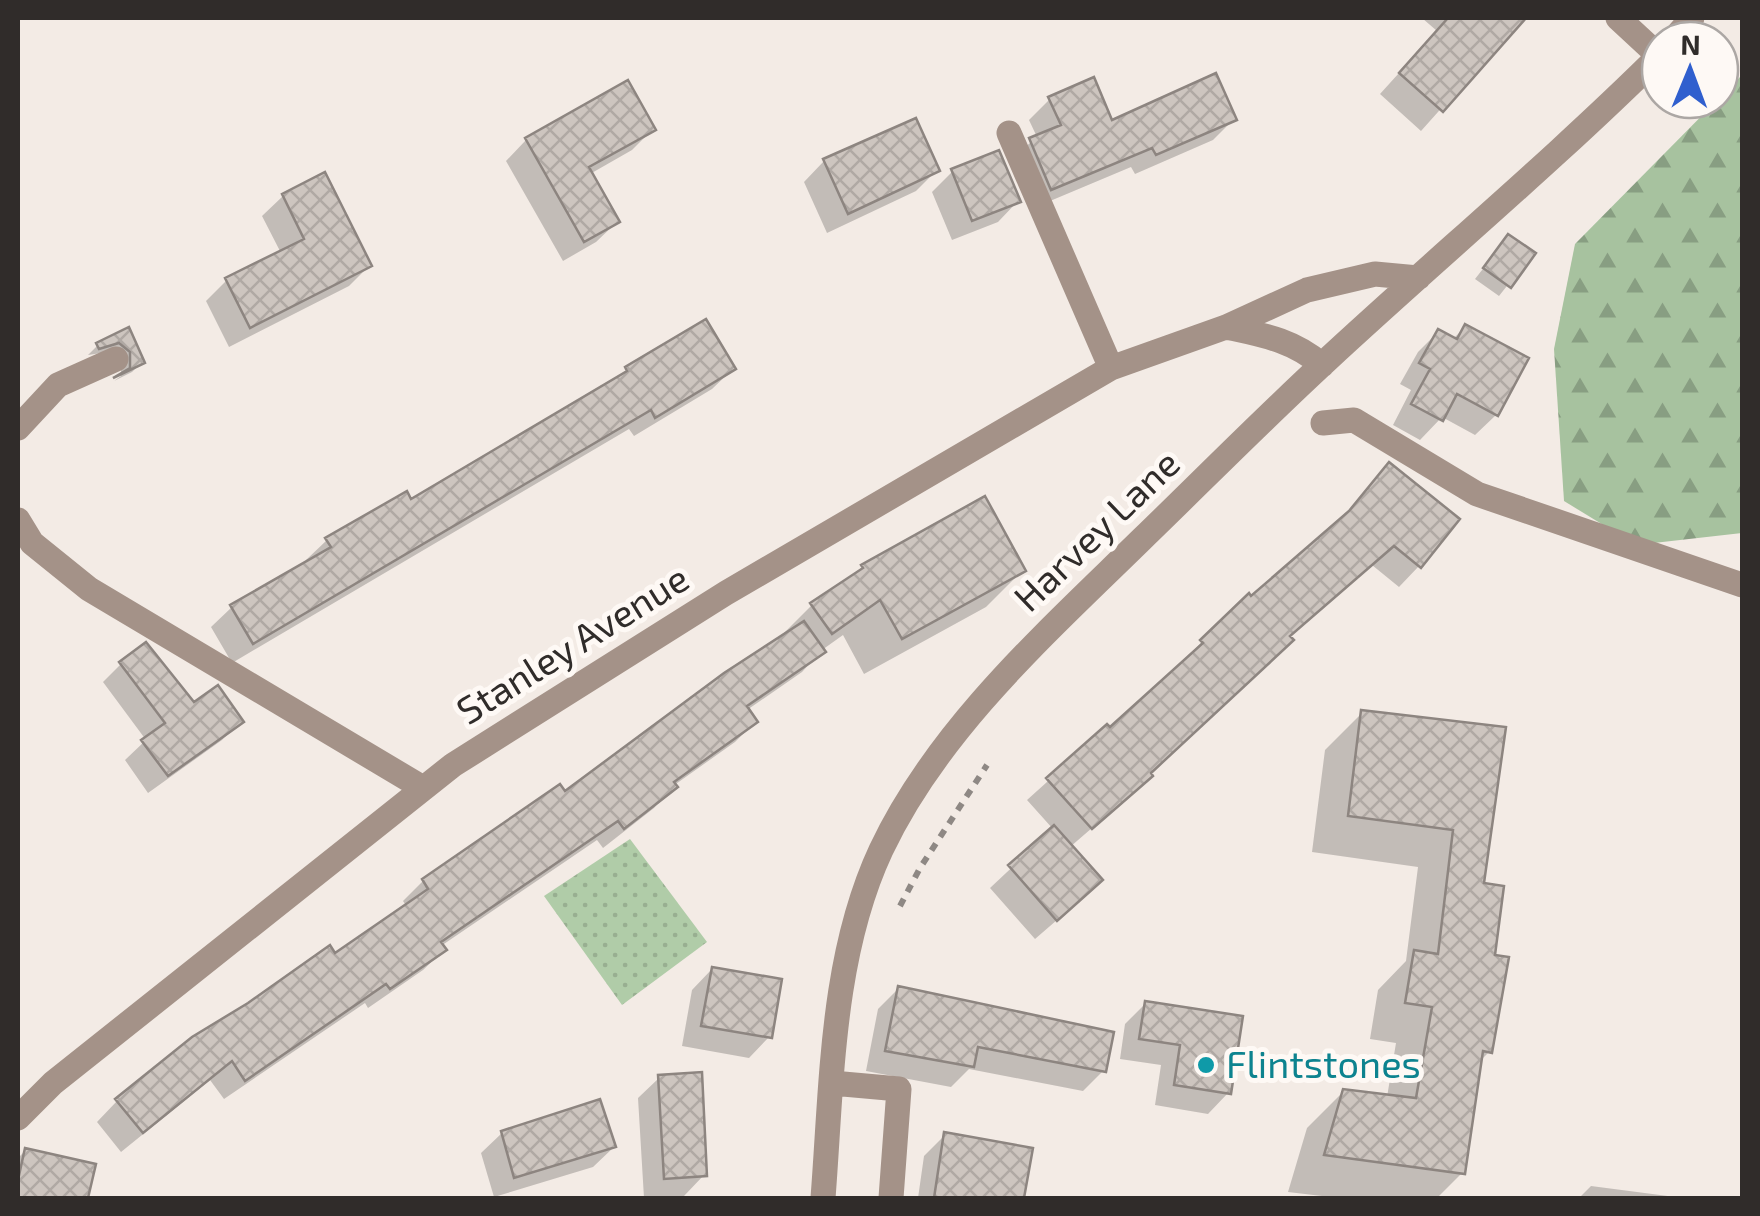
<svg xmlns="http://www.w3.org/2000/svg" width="1760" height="1216" font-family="'Exo 2',sans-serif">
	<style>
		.forest { fill: url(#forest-firs) }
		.garden { fill: url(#garden-dots) }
		.shadow { fill: #0003 }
		.building { fill: url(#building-cross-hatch); stroke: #8d8580; stroke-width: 2.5 }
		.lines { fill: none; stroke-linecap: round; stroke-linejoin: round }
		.path { stroke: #8e8884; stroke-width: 6; stroke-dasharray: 8 8; stroke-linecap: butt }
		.minor { stroke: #a49288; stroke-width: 25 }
		.culture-dot { fill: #0f9aa8; stroke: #fef9f5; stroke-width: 4 }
		.labels { text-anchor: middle; stroke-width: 10; stroke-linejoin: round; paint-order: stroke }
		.street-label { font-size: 38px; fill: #302c2a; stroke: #fef9f5 }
		.culture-label { font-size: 38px; fill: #0d838f; stroke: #fef9f5; text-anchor: start }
	</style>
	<defs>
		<pattern id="forest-firs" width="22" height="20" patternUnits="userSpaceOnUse" patternTransform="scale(2.5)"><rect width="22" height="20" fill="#a7c29f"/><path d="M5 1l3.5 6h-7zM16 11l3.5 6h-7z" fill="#889e82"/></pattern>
		<pattern id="garden-dots" width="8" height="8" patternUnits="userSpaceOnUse" patternTransform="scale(2.5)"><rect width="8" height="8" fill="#b0cca8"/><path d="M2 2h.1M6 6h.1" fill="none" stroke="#98af91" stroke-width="1.8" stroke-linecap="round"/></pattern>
		<pattern id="building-cross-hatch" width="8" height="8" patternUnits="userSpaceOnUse" patternTransform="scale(2.5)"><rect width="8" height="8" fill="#cdc5bf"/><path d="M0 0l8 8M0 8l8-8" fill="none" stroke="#b0a9a4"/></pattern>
	</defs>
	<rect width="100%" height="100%" fill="#f3ebe5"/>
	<path class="forest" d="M1742 75V533L1636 545 1564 501 1554 349 1575 244Z"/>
	<path class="garden" d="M630 839 707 942 622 1005 544 896Z"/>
	<path class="shadow" d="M1422 18H1522L1421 131 1380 94 1437 31Z
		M1050 99 1111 123 1234 119 1213 140 1135 174 1131 167 1031 209 1010 160 1037 137 1029 120Z
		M915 121 937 170 916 191 827 233 804 182 824 161Z
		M653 129 632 150 590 174 617 222 596 242 563 261 506 161 526 140Z
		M953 171 1018 201 998 222 952 240 932 192Z
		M283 196 369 266 349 286 229 347 206 301 227 280 281 253 262 216Z
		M1508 237 1532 254 1499 296 1475 279Z
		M1465 327 1496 415 1475 435 1442 417 1420 440 1393 425 1411 390 1400 384 1418 352 1438 332 1453 339Z
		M128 331 142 362 132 372 114 381 121 376V362L108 352 88 355 98 345Z
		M627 369H733L712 389 634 436 629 429 232 663 211 627 232 607 308 563 306 560 327 540 410 502 615 381Z
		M1389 465 1419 566 1399 587 1372 565 1288 638 1129 796 1070 847 1079 901 1035 939 990 888 1053 829 1027 800 1107 728 1109 731 1249 597 1251 600 1336 526Z
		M863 567 1023 570 986 607 864 674 843 635 822 650 802 672 747 710 755 722 735 742 673 786 654 808 603 848 597 840 441 946 444 950 423 970 368 1008 365 1003 224 1099 210 1080 121 1152 97 1122 117 1101 407 907 403 901 423 881 564 794 775 642 812 605Z
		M121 664 193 706 240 721 222 740 148 793 125 760 146 740 103 682Z
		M1362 713 1504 730 1481 885 1492 957 1490 1051 1479 1062 1462 1173 1437 1198H1339L1288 1192 1307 1128 1344 1091 1387 1097 1396 1043 1370 1039 1378 990 1406 961 1418 867 1312 852 1325 750Z
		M712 969 769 1037 749 1058 682 1046 692 990Z
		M899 988 1103 1071 1083 1091 969 1069 951 1087 866 1071 878 1009Z
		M1145 1004 1228 1093 1208 1114 1155 1105 1161 1065 1120 1059 1125 1024Z
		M659 1078 704 1175 684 1196 644 1198 638 1098Z
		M502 1133 614 1147 593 1167 494 1197 481 1153Z
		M945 1135 1030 1150 1021 1198H918L924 1156Z
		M26 1150 93 1166 86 1198H18V1158Z
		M1591 1186 1683 1198H1579Z"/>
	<path class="building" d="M1448 18H1526L1443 112 1399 73Z
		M1216 73 1237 120 1156 155 1152 148 1051 190 1029 138 1061 125 1048 97 1094 77 1112 120Z
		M628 80 656 130 589 167 620 222 584 242 525 138Z
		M916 118 940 171 848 214 823 159Z
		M999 150 1021 202 972 221 951 169Z
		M325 172 372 266 250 328 225 278 304 239 282 194Z
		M1508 234 1536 253 1511 288 1483 268Z
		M706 319 736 369 655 418 651 410 253 644 230 605 331 547 325 538 407 491 411 499 627 371 625 367Z
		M1465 324 1529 358 1498 416 1457 394 1443 421 1411 404 1430 369 1419 363 1438 329 1457 339Z
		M129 327 145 363 113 378 130 368V352L119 343 99 349 96 343Z
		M1389 462 1460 519 1421 568 1394 546 1290 636 1294 640 1151 773 1153 776 1092 829 1046 778 1107 724 1110 727 1203 643 1200 640 1249 593 1251 596 1349 511Z
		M985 496 1026 571 902 639 880 600 832 634 810 603 863 568 861 565Z
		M804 621 826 652 747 706 758 722 674 782 678 787 624 829 618 821 441 942 447 950 390 989 386 984 245 1081 232 1061 143 1133 115 1099 192 1037 248 1003 330 945 335 953 428 889 422 879 560 784 565 791 724 673Z
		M146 642 194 702 218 685 244 722 168 776 141 740 165 723 119 662Z
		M1361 710 1506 727 1484 883 1504 886 1495 955 1509 957 1492 1053 1483 1051 1465 1174 1324 1155 1343 1089 1416 1098 1432 1007 1405 1003 1414 950 1438 954 1453 830 1348 816Z
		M1054 825 1103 880 1057 921 1008 865Z
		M712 967 782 979 772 1038 701 1026Z
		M898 986 1114 1032 1106 1072 978 1047 974 1067 885 1051Z
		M1145 1001 1243 1016 1231 1094 1174 1085 1180 1045 1139 1039Z
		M702 1072 707 1176 664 1179 658 1075Z
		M600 1099 616 1147 514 1178 501 1131Z
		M944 1132 1033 1148 1024 1198H934Z
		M25 1148 96 1164 88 1198H18V1180Z"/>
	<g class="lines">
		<path class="path" d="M900 906 920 868 987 765"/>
		<path class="minor" d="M1618 18 1659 56
			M1673 40 1692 18
			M1009 133 1111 368
			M1226 327C1263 335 1293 340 1322 365
			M1323 423 1354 420 1477 494 1742 585
			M18 428 58 385 116 359
			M18 520 32 543 89 589 423 788
			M832 1083 899 1089 891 1198
			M18 1118 53 1083 453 765 726 593 1111 368 1226 327 1307 290 1375 274 1418 278
			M823 1198C832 1084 831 957 881 850 938 729 1047 632 1142 539 1203 480 1263 419 1326 361 1437 258 1553 161 1660 55"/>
	</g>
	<circle class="culture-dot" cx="1206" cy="1065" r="10"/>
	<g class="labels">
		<g class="street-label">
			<text transform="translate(1097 531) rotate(-44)" y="13">Harvey Lane</text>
			<text transform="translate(573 645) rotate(-32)" y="13">Stanley Avenue</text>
		</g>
		<g class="culture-label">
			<text x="1226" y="1078">Flintstones</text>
		</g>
	</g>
	<rect width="1760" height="1216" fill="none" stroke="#302c2a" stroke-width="40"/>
	<g transform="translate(1690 70) rotate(1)"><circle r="48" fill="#fef9f5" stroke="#aca7a4" stroke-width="2.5"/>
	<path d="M0-8L18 38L0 25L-18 38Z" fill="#305fce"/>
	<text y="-15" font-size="28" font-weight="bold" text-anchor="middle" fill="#302c2a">N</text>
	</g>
</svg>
